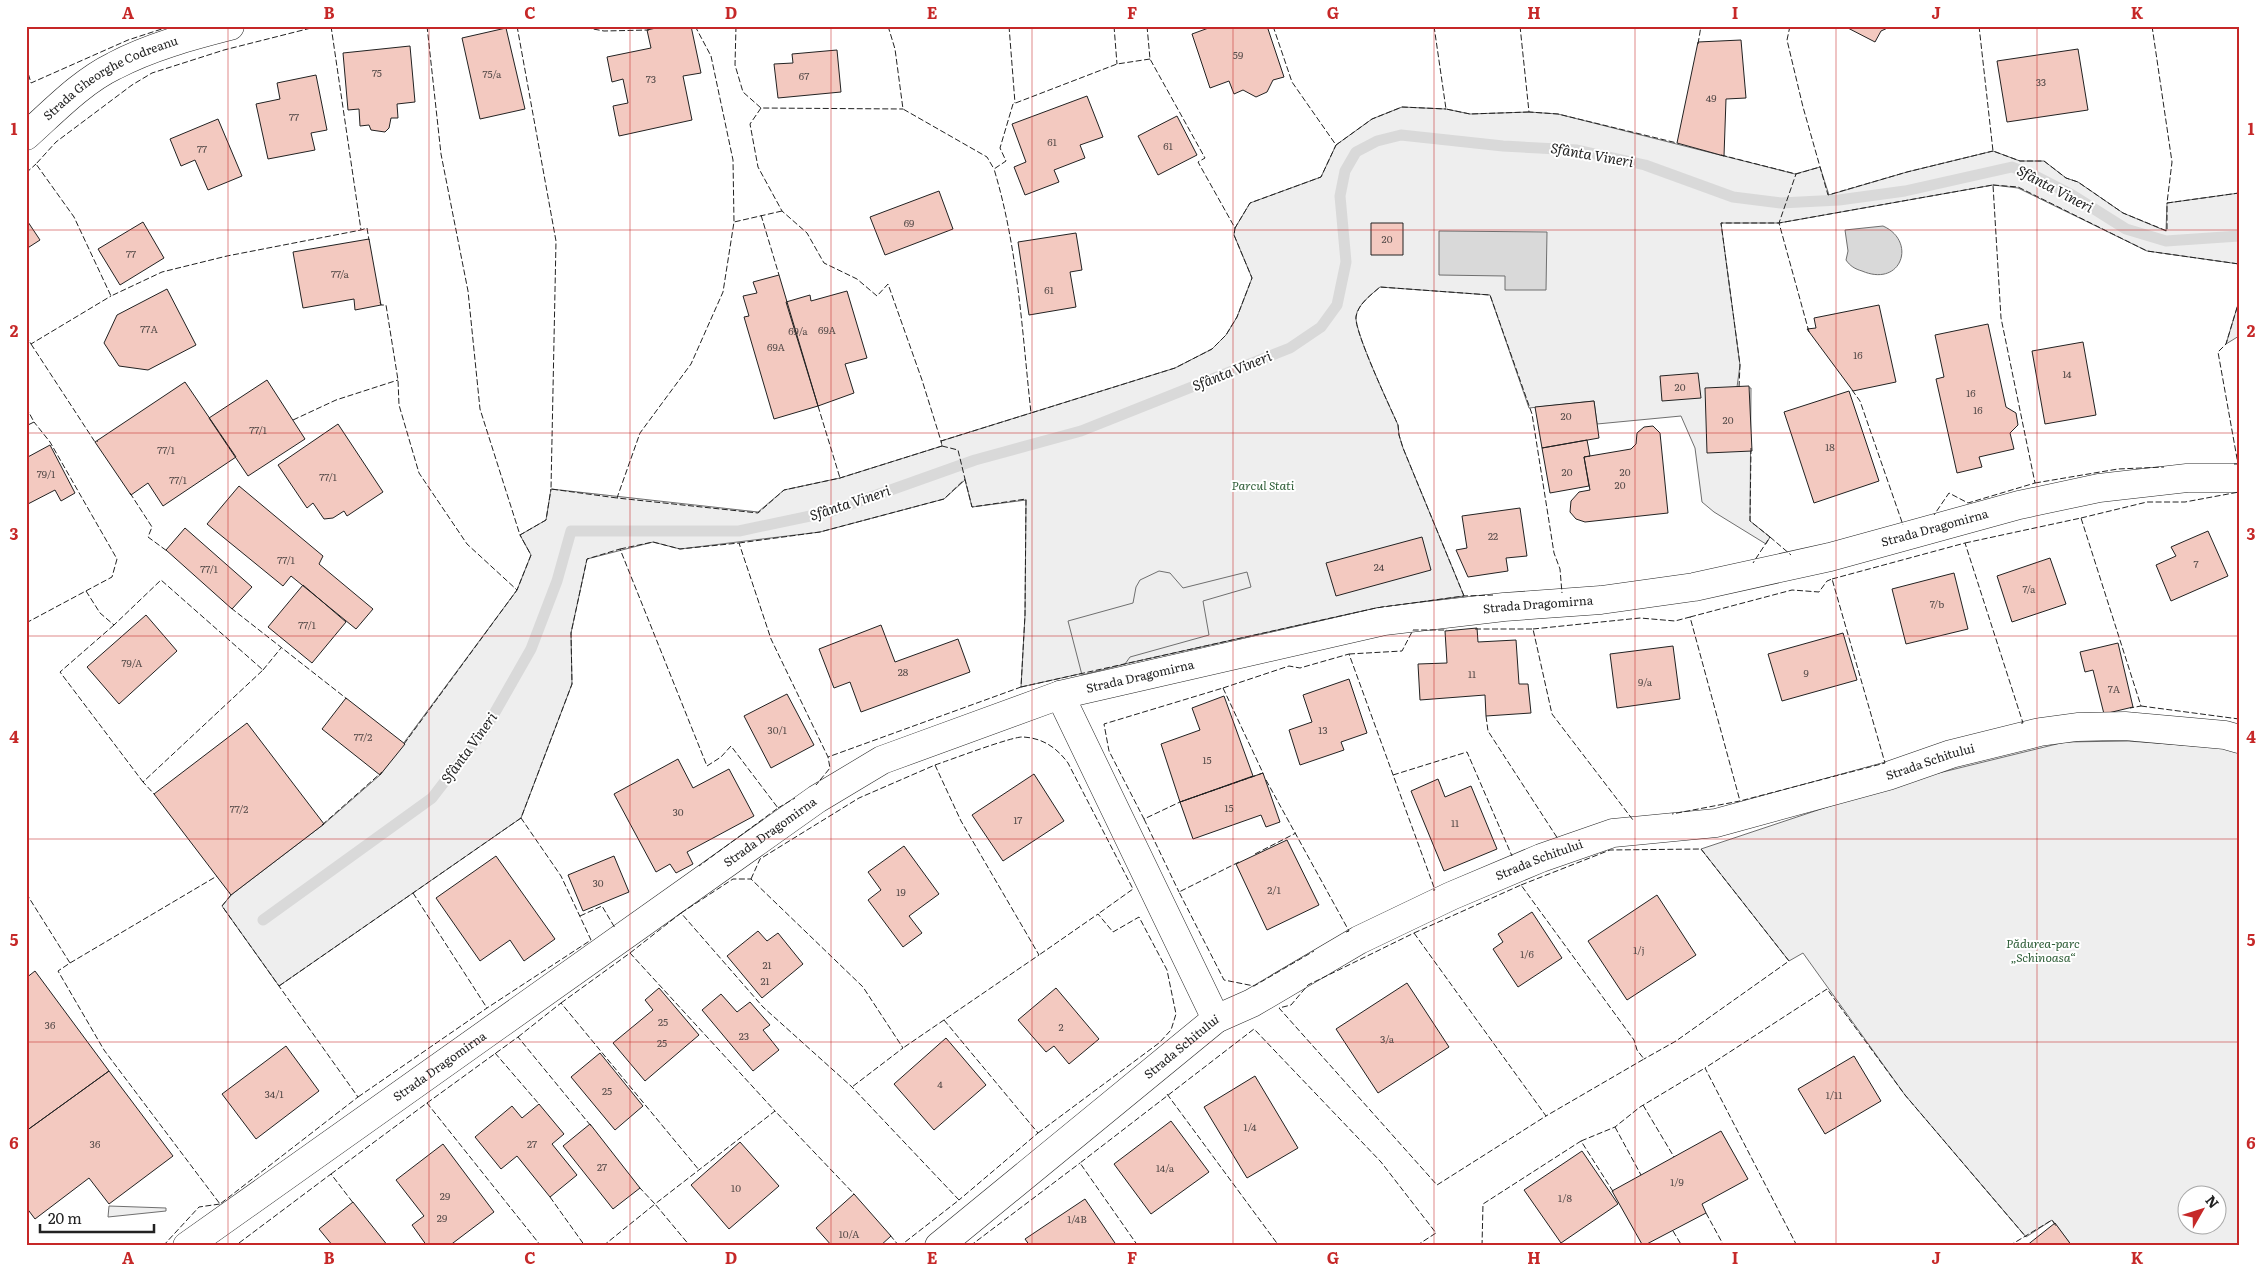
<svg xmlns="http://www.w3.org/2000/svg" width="2265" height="1272" font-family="Literata,serif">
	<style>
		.green { fill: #eee; stroke: #6f6f6f; fill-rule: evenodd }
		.parking { fill: #ededed; stroke: #6f6f6f }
		.water { fill: #d9d9d9; stroke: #6f6f6f }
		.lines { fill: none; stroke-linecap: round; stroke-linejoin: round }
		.stream { stroke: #d9d9d9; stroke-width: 11 }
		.building { fill: #f3c9c0; stroke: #222 }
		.minor-casing { stroke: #222; stroke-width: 29 }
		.minor { stroke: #fff; stroke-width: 28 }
		.fence { stroke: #222; stroke-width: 1; stroke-dasharray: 6 2.5; stroke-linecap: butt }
		.grid { fill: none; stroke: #c62828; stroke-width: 1; stroke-opacity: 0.55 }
		.labels { text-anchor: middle; stroke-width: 4; stroke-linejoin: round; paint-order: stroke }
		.number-label { font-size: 10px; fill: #564c4a }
		.street-label { font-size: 12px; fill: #222; stroke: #fff }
		.park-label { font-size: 12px; font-style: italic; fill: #2f5e38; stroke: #fff }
		.water-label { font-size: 14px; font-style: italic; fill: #222; stroke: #fff }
		.neatline { fill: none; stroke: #c62828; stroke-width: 2 }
		.grid-label { font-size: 16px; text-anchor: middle; font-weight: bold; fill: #c62828 }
	</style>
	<rect width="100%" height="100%" fill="#fff"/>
	<path class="green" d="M1402 107 1446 109 1470 114 1529 112 1558 114 1795 174 1820 167 1829 195 1907 172 1993 151 2020 161H2044L2066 178 2078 182 2123 213 2166 231 2167 203 2239 193V264L2147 251 2018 188 1993 185 1779 223H1721L1740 365 1737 387 1751 388 1750 521 1770 537 1766 544 1714 512 1702 502 1695 448 1681 416 1597 424 1594 401 1529 408 1490 295 1380 287C1372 294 1358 304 1356 316 1354 331 1390 407 1398 425L1399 435 1403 448 1464 596 1376 608 1021 687 1025 615 1026 500 972 507 965 480 944 499 820 532 680 549 653 542 587 559 571 633 572 684 521 818 279 986 222 906 231 895 324 824 380 775 517 590 531 555 520 535 546 520 551 489 758 512 784 490 840 478 942 446 941 441 1175 368 1212 349 1226 335 1237 317 1252 278 1234 235 1235 228 1250 203 1321 177 1336 145 1372 119Z
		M2239 301V336L2226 344Z
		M2128 741 2223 748 2239 752V1246H2072L2052 1220 2026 1237 1905 1095 1803 953 1789 961 1701 849 1902 782 2065 742ZM2188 1194H2218V1224H2188Z
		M109 1206 166 1208V1211L108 1217Z"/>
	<path class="parking" d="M1159 571 1170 573 1183 588 1247 572 1251 587 1203 601 1209 635 1130 657 1125 664 1082 675 1068 621 1133 603 1136 587 1140 580Z"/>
	<path class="water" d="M1883 226C1917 241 1902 288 1862 271 1855 269 1850 266 1846 260L1848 251 1845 230Z
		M1439 231 1547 232 1546 290H1505V276L1439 275Z"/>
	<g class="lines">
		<path class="stream" d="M263 920 432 798 486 728 531 649 557 581 571 531H739L829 512 975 460 1081 431 1290 348 1321 327 1337 305 1346 262 1340 196 1345 171 1356 152 1377 141 1401 135 1503 146 1577 150 1645 165 1733 197 1781 203 1839 200 1905 191 2012 167 2035 176 2072 195 2126 229 2166 241 2239 236"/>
	</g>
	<path class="building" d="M665 26H691L701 73 683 76 692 120 619 136 613 106 628 103 623 79 612 82 607 57 651 48 647 30Z
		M1214 26H1267L1284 77 1273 80 1267 92 1256 97 1243 90 1234 94 1229 81 1210 88 1192 34Z
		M1844 26H1892L1881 31 1875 42Z
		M506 28 525 109 480 119 462 38Z
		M1741 40 1746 98 1726 99 1724 156 1677 143 1698 42Z
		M410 46 415 102 397 104 398 118H391L389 128 385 132 371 130 369 125 360 126 359 109 348 110 343 53Z
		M2078 49 2088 110 2007 122 1997 61Z
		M837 50 841 92 778 98 774 64 793 63 792 54Z
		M316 75 327 130 311 133 315 150 268 159 256 104 280 99 277 83Z
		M1087 96 1103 137 1080 145 1085 158 1054 170 1059 182 1025 195 1014 167 1026 162 1012 124Z
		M1177 116 1197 155 1158 175 1138 136Z
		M218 119 242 176 208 190 195 160 181 166 170 139Z
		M939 191 953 229 885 255 870 217Z
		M26 219 40 240 26 249Z
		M143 222 164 258 120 285 98 249Z
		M1371 223H1403V255H1371Z
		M1076 233 1082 270 1070 272 1076 307 1029 315 1018 242Z
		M369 239 381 305 355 310 354 299 303 308 293 252Z
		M779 275 818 406 774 419 744 317 749 316 743 296 757 293 753 282Z
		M167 289 196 345 148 370 119 366 104 343 117 315Z
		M847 291 867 358 845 364 854 393 818 406 786 302 810 295 811 301Z
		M1879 305 1896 382 1853 391 1807 329 1816 328 1814 318Z
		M1988 324 2006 407 2016 413 2018 425 2010 433 2014 449 1979 457 1982 467 1957 473 1936 379 1944 377 1935 335Z
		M2083 342 2096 415 2045 424 2032 351Z
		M1698 373 1701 398 1662 401 1660 376Z
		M267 380 305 439 248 476 209 418Z
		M185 382 236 457 163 506 148 483 131 495 95 442Z
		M1749 386 1752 451 1707 453 1705 388Z
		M1849 391 1879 481 1814 503 1784 412Z
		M1594 401 1599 438 1542 448 1535 407Z
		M338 424 383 492 347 516 344 511 333 518 324 519 313 503 307 508 278 465Z
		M1653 426 1660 433 1668 513 1585 522 1576 519 1570 512 1571 501 1579 492 1590 490 1584 457 1631 449 1636 444 1637 433 1644 427Z
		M1587 440 1590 456 1584 457 1589 486 1550 493 1542 448Z
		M50 445 75 493 61 501 55 490 26 505V458Z
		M239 486 323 556 319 564 373 609 356 629 291 576 283 586 207 524Z
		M1520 508 1527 556 1506 558 1508 571 1468 577 1456 550 1467 548 1462 516Z
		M185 528 252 587 232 609 166 550Z
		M2208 531 2228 576 2171 601 2156 565 2176 556 2171 547Z
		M1422 537 1431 570 1336 596 1326 563Z
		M2050 558 2066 604 2012 622 1997 576Z
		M1954 573 1968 629 1906 644 1892 589Z
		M303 585 346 622 312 663 268 627Z
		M146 615 177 651 119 704 87 667Z
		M881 625 895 662 958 639 970 672 861 712 850 682 834 688 819 649Z
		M1477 628 1478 642 1516 640 1519 684H1528L1531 713 1486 716 1485 695 1420 700 1418 664 1447 663 1445 631Z
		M1843 633 1857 680 1782 701 1768 654Z
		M2118 643 2133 707 2104 714 2093 670 2085 672 2080 652Z
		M1673 646 1680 699 1617 708 1610 654Z
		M1349 679 1367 733 1341 742 1344 750 1300 765 1289 730 1312 722 1303 695Z
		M787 694 814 745 771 768 744 716Z
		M1224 696 1253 776 1180 802 1161 744 1200 730 1192 708Z
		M346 698 405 744 380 775 322 729Z
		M247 723 324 824 231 895 154 794Z
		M678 759 693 788 729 769 754 816 687 852 693 864 676 873 670 864 656 872 614 794Z
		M1263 773 1280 822 1266 827 1261 815 1193 839 1180 802Z
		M1034 774 1064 821 1003 861 972 815Z
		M1438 779 1445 797 1471 786 1497 849 1444 871 1411 791Z
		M1287 840 1319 905 1267 930 1236 864Z
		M904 846 939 894 909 916 922 933 903 947 868 900 881 890 868 872Z
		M496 856 555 939 524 961 510 940 480 961 436 898Z
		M614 856 629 892 583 911 568 875Z
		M1657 895 1696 955 1627 1000 1588 941Z
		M1532 912 1562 958 1518 987 1493 949 1503 942 1498 934Z
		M758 931 767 941 778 933 803 964 762 998 727 956Z
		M35 971 109 1071 26 1131V978Z
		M1407 983 1449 1047 1378 1093 1336 1029Z
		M659 988 699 1035 645 1081 613 1043 653 1010 645 1000Z
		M1056 988 1099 1039 1069 1064 1054 1046 1046 1052 1018 1020Z
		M721 994 737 1012 750 1002 770 1025 763 1030 779 1050 753 1071 702 1010Z
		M946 1038 986 1085 934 1130 894 1084Z
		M286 1046 319 1091 256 1139 222 1094Z
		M600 1053 643 1106 615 1130 571 1077Z
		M1854 1056 1881 1101 1825 1134 1798 1089Z
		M109 1071 173 1156 109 1204 89 1178 35 1219 26 1207V1131Z
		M1255 1076 1298 1148 1247 1178 1204 1107Z
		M539 1104 564 1134 552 1144 577 1175 550 1197 517 1156 501 1169 475 1137 512 1106 522 1118Z
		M1171 1121 1209 1172 1151 1214 1114 1164Z
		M590 1124 640 1188 613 1209 563 1146Z
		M1721 1131 1748 1179 1702 1204 1706 1213 1643 1246 1612 1191Z
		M740 1142 779 1186 729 1229 691 1185Z
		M443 1144 494 1212 449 1246H427L412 1225 424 1216 396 1180Z
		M1582 1151 1618 1204 1561 1243 1524 1190Z
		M854 1194 891 1236 880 1246H832L816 1228Z
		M1085 1199 1117 1246H1030L1025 1239Z
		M353 1202 388 1246H333L319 1229Z
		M2055 1223 2072 1246H2026Z"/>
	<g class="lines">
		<defs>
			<g id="minor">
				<path id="s1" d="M26 136C53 112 81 82 114 66 150 47 191 36 230 26"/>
				<path d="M1060 695 1216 1019"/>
				<path id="s2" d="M187 1246 817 799 882 760 1060 695 1384 621 1504 607 1601 600 1694 587 1830 557 2019 505 2099 488 2187 478H2239"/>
				<path id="s3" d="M939 1246 1216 1019 1252 1003 1359 940 1451 896 1541 858 1613 833 1716 823 1888 776 1951 754 2040 732 2077 727 2125 726 2225 735 2239 739"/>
			</g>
		</defs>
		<use href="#minor" class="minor-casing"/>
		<use href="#minor" class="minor"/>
		<path class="fence" d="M319 26 224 50 152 73 132 85 56 142 36 164 74 217 111 296 162 272 227 256 361 230
			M331 26 361 230 367 228 369 240
			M427 26 441 154 468 291 480 409 520 535 546 520 551 489
			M517 26 556 241 551 489 617 498
			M577 26 604 31 649 30
			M695 26 711 56 733 160 734 222
			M736 26 735 65 743 92 761 108 903 109
			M888 26 895 49 903 109 987 157 994 169
			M1009 26 1015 103
			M1114 26 1117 64
			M1147 26 1150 59 1205 158 1198 162 1235 228 1250 203 1321 177 1336 145
			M1273 26 1292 82 1336 145 1372 119 1402 107 1446 109
			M1434 26 1446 109 1470 114 1529 112
			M1520 26 1529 112 1558 114 1677 143
			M1790 26 1787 40 1803 107 1828 195 1907 172 1993 151
			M1979 26 1993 151 2020 161H2044L2066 178 2078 182 2123 213 2167 231V203
			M2146 26 2147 29 2150 26
			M2152 26 2172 162 2167 203 2239 193
			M1698 44 1701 26
			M1150 59 1117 64 1013 104 1000 148 1006 161 994 169C1018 248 1022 331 1031 413L1175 368 1212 349 1226 335 1237 317 1252 278 1234 235 1235 228
			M26 66 31 83 128 40 171 26
			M761 108 750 124 758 167 782 211 807 233 824 263 857 279 877 296 888 284 922 380 941 441 1031 413
			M1721 155 1796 174 1820 167
			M26 173 36 164
			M1993 185 2018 187 2147 251 2239 264
			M782 211 734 222 723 292 691 364 640 433 617 498 758 513 784 490 840 478 942 446 941 441
			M761 215 779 275
			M380 302 381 305H386L398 380 399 405 419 473 467 544 517 590 531 555 520 535
			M1809 332 1779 223 1993 185 2001 318 2035 483 1968 503 1949 493 1934 515
			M26 335 31 344 111 296
			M31 344 95 442 98 441
			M1739 387 1740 365 1721 223H1779L1796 174
			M1852 390 1860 401 1903 525
			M818 406 840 478
			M26 407 34 422 26 426
			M293 420 336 400 398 380
			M942 446 958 450 965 479
			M1751 448 1750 521 1770 537 1753 563
			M2234 464H2238L2218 352 2226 344 2239 301
			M2035 483 2118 469 2164 467
			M130 493 152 527 148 537 167 551
			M2081 518 2147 502H2185L2239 492
			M1770 537 1791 555
			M739 543 820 532 944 499 965 479 972 507 1026 499 1025 615 1021 687 828 757
			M1965 543 2081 518 2141 706 2130 708
			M620 549 653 542 680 549 739 543 771 639 828 757 830 768 816 785
			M1832 579 1965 543 2023 723H2021
			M86 591 100 613 114 625 161 580 263 670 143 782 155 795
			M1464 596 1403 448 1399 435 1398 425C1390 407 1354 331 1356 317 1358 304 1371 295 1380 287L1490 295 1532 414 1554 553 1560 569 1562 593
			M231 608 347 699
			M1690 617 1792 590 1819 592 1827 581 1832 579 1885 763 1740 801
			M26 623 112 577 117 559 50 442 34 422
			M114 625 60 672 143 782
			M1475 629H1533L1552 714 1633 820
			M1533 629 1640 618 1675 621 1690 617 1740 801 1672 814
			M1349 654 1402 651 1413 630H1447
			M263 670 281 648
			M1021 687 1376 608 1464 596 1493 595
			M1223 688 1289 666 1300 668 1349 654 1435 890H1433
			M1223 688 1263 773 1180 802 1144 819 1109 751 1104 724Z
			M2141 706 2239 719
			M1486 716 1488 731 1558 839
			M404 744 517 590
			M935 765C950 760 1013 736 1023 737 1043 738 1057 748 1068 763L1133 889 1098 914
			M1393 775 1467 752 1512 856
			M1266 780 1349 931 1346 932
			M778 808 795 798
			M1144 819 1179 892
			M322 825 382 772
			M1255 854 1296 833
			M1239 862 1179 892 1224 980 1254 986 1314 951
			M751 879 760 859 859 798 935 765 961 821 1039 955 903 1048
			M1521 885 1610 850 1701 849 1789 961 1676 1041 1644 1059
			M26 893 70 963 58 971 104 1050 220 1204 358 1097 222 906 231 895 229 892
			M413 893 487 1008
			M681 913 733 879H751L863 987 903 1048 852 1087
			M580 916 602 906 615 928
			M1414 933 1546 1116 1437 1185 1279 1008 1291 1005 1308 985Z
			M1414 933 1521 885 1634 1040 1637 1050 1644 1059 1546 1116
			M630 953 681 913 763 1007 852 1087 959 1200 900 1246
			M70 963 217 876
			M279 986 521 818
			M561 1003 630 953 775 1111
			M944 1020 1038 1133 959 1200
			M518 1037 561 1003 699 1170
			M495 1053 539 1104
			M1167 1094 1279 1246
			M358 1097 487 1008 591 940 561 876 521 818 572 684 571 633 587 559 620 549 707 766 721 757 731 746 778 808 699 866
			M427 1103 518 1037 591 1126
			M1643 1105 1674 1157
			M1615 1127 1641 1175
			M1038 1133 1159 1043 1171 1030 1176 1014 1167 970 1139 917 1113 932 1098 914 1039 955
			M1581 1141 1615 1127 1640 1107 1705 1068
			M331 1174 427 1103 541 1246
			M639 1187 655 1204 775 1111 855 1195
			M550 1197 585 1246
			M1706 1213 1724 1246
			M1673 1231 1682 1246
			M890 1235 899 1246
			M239 1243 331 1174 354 1204
			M163 1246 199 1207 220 1204
			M603 1246 655 1204 690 1246
			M970 1246 1080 1163
			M1138 1246 1080 1163 1254 1029 1381 1162 1436 1233 1416 1246
			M1482 1246 1483 1204 1581 1141 1614 1193
			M1797 1246 1705 1068 1827 989 1905 1095 2026 1237
			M2009 1246 2052 1220 2056 1226"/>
	</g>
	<path class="grid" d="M228 26V1246M429 26V1246M630 26V1246M831 26V1246M1032 26V1246M1233 26V1246M1434 26V1246M1635 26V1246M1836 26V1246M2037 26V1246M26 230H2239M26 433H2239M26 636H2239M26 839H2239M26 1042H2239"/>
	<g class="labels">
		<g class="number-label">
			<text x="1238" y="59">59</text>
			<text x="377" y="77">75</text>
			<text x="492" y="78">75/a</text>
			<text x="804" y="80">67</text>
			<text x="651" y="83">73</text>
			<text x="2041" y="86">33</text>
			<text x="1711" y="102">49</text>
			<text x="294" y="121">77</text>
			<text x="1052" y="146">61</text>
			<text x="1168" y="150">61</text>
			<text x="202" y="153">77</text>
			<text x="909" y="227">69</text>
			<text x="1387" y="243">20</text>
			<text x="131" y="258">77</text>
			<text x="340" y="278">77/a</text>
			<text x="1049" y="294">61</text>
			<text x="149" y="333">77A</text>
			<text x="827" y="334">69A</text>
			<text x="798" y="335">69/a</text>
			<text x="776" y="351">69A</text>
			<text x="1858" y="359">16</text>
			<text x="2067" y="378">14</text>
			<text x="1680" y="391">20</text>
			<text x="1971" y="397">16</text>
			<text x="1978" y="414">16</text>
			<text x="1566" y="420">20</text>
			<text x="1728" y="424">20</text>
			<text x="258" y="434">77/1</text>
			<text x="1830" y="451">18</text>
			<text x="166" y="454">77/1</text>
			<text x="1567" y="476">20</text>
			<text x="1625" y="476">20</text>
			<text x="46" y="478">79/1</text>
			<text x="328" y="481">77/1</text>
			<text x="178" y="484">77/1</text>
			<text x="1620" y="489">20</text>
			<text x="1493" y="540">22</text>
			<text x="286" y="564">77/1</text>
			<text x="2196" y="568">7</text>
			<text x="1379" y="571">24</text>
			<text x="209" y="573">77/1</text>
			<text x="2029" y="593">7/a</text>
			<text x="1937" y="608">7/b</text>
			<text x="307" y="629">77/1</text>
			<text x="132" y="667">79/A</text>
			<text x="903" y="676">28</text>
			<text x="1806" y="677">9</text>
			<text x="1472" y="678">11</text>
			<text x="1645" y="686">9/a</text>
			<text x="2114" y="693">7A</text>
			<text x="777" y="734">30/1</text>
			<text x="1323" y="734">13</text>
			<text x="363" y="741">77/2</text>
			<text x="1207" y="764">15</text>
			<text x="1229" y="812">15</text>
			<text x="239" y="813">77/2</text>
			<text x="678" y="816">30</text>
			<text x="1018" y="824">17</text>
			<text x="1455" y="827">11</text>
			<text x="598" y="887">30</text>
			<text x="1274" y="894">2/1</text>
			<text x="901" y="896">19</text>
			<text x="1639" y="954">1/j</text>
			<text x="1527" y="958">1/6</text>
			<text x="767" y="969">21</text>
			<text x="765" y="985">21</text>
			<text x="663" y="1026">25</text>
			<text x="50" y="1029">36</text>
			<text x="1061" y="1031">2</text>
			<text x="744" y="1040">23</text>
			<text x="1387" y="1043">3/a</text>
			<text x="662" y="1047">25</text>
			<text x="940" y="1088">4</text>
			<text x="607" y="1095">25</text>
			<text x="274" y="1098">34/1</text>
			<text x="1834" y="1099">1/11</text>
			<text x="1250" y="1131">1/4</text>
			<text x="95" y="1148">36</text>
			<text x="532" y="1148">27</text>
			<text x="602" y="1171">27</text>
			<text x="1165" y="1172">14/a</text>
			<text x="1677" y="1186">1/9</text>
			<text x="736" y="1192">10</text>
			<text x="445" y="1200">29</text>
			<text x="1565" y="1202">1/8</text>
			<text x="442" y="1222">29</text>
			<text x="1077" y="1223">1/4B</text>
			<text x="849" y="1238">10/A</text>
		</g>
		<g class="street-label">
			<text dy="4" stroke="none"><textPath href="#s1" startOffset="104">Strada Gheorghe Codreanu</textPath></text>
			<text dy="4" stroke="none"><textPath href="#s2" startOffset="1930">Strada Dragomirna</textPath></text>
			<text dy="4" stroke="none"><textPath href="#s2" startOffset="1525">Strada Dragomirna</textPath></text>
			<text dy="4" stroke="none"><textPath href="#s2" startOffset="1120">Strada Dragomirna</textPath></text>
			<text dy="4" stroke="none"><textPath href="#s3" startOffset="1124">Strada Schitului</textPath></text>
			<text dy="4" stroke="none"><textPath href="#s2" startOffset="715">Strada Dragomirna</textPath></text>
			<text dy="4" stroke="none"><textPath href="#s3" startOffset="719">Strada Schitului</textPath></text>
			<text dy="4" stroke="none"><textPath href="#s3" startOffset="314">Strada Schitului</textPath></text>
			<text dy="4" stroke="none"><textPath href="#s2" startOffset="310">Strada Dragomirna</textPath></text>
		</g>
		<g class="park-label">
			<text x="1263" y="490">Parcul Stati</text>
			<text x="2043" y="948">Pădurea-parc<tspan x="2043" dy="14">„Schinoasa“</tspan></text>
		</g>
		<g class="water-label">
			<text transform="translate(1592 155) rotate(10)" y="5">Sfânta Vineri</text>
			<text transform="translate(2055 189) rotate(28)" y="5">Sfânta Vineri</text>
			<text transform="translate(1232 371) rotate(-22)" y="5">Sfânta Vineri</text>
			<text transform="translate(850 503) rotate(-18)" y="5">Sfânta Vineri</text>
			<text transform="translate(469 748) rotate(-54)" y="5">Sfânta Vineri</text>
		</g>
	</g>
	<rect width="2265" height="1272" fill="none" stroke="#ffffff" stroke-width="55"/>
	<g transform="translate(2202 1210) rotate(51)"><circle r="24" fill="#ffffff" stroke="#a7a7a7"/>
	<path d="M0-4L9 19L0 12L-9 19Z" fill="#c62828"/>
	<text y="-8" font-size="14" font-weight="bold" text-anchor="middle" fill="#222222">N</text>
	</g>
	<path d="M40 1224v8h114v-8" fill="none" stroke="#222222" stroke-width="2.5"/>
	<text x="48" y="1224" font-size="15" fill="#222222" stroke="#ffffff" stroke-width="4" paint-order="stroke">20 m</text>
	<rect x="28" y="28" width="2210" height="1216" class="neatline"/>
	<g class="grid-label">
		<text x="128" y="19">A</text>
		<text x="329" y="19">B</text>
		<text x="530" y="19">C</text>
		<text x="731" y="19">D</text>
		<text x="932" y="19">E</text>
		<text x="1132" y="19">F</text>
		<text x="1333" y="19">G</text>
		<text x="1534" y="19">H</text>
		<text x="1735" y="19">I</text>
		<text x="1936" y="19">J</text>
		<text x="2137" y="19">K</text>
		<text x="14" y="135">1</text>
		<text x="2251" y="135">1</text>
		<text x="14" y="337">2</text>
		<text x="2251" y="337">2</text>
		<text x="14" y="540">3</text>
		<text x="2251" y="540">3</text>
		<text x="14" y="743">4</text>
		<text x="2251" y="743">4</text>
		<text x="14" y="946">5</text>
		<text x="2251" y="946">5</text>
		<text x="14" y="1149">6</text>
		<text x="2251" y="1149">6</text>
		<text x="128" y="1264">A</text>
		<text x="329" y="1264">B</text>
		<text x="530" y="1264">C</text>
		<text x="731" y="1264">D</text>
		<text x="932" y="1264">E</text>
		<text x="1132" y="1264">F</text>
		<text x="1333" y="1264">G</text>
		<text x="1534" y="1264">H</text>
		<text x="1735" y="1264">I</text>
		<text x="1936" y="1264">J</text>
		<text x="2137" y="1264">K</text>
	</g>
</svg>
